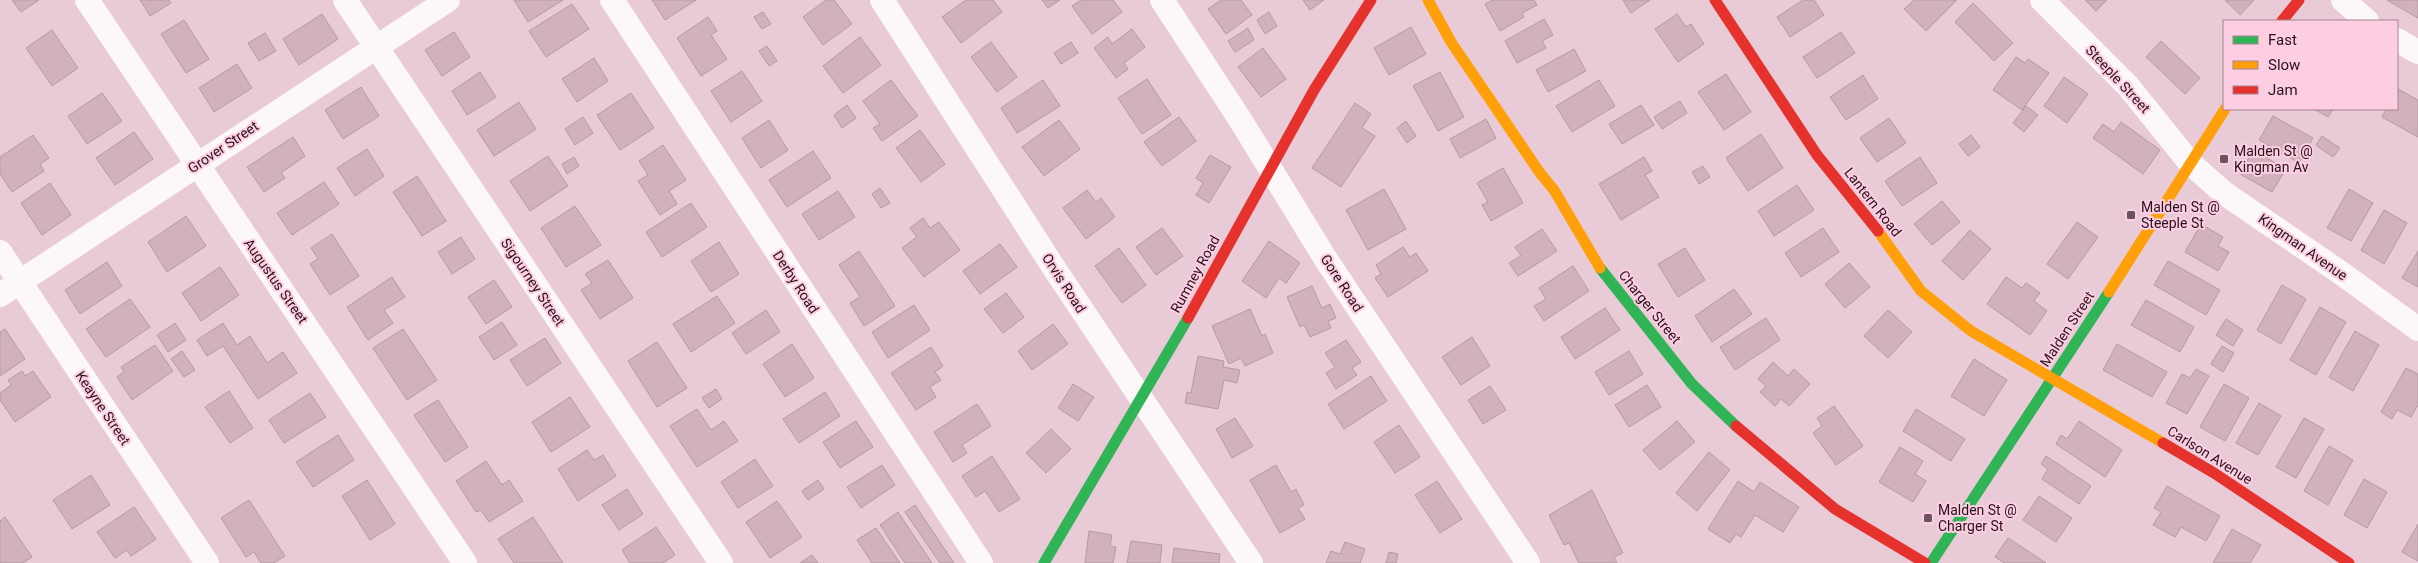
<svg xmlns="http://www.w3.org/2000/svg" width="2418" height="563" font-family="Roboto,sans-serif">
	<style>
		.building { fill: #d2b2ba; stroke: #b39ba2 }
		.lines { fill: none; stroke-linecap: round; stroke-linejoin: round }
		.street { stroke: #fcf7f9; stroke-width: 24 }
		.fast { stroke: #30b455; stroke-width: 11 }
		.slow { stroke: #ff9f0a; stroke-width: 11 }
		.jam { stroke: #e5322d; stroke-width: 11 }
		.poi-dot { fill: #6b535d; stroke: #fdcee1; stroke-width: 2 }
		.labels { text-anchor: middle; stroke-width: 4; stroke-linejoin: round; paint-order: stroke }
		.street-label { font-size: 14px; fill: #27131c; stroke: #fdcee1 }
		.poi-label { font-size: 14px; fill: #27131c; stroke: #fdcee1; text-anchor: start }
	</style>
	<rect width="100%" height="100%" fill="#e9cad7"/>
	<path class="building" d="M12 0H39L21 12Z
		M140 0H169L171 3 150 16Z
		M514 0H563L528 22Z
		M652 0H696L665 20Z
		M826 0H834L852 24 823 45 803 17Z
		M966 0H993L1002 12 961 43 942 17Z
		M1042 0H1060L1048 8Z
		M1081 0H1113L1122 12 1092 34 1072 6Z
		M1221 0H1241L1252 15 1226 34 1208 9Z
		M1303 0H1324L1310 10Z
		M1493 0H1534L1537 5 1522 13 1524 17 1500 31 1485 4Z
		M1623 0H1650L1631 13Z
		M1803 0H1814L1824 15 1790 37 1777 17Z
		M1914 0H1957L1926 31 1904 9Z
		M2085 0H2107L2096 11Z
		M2225 0H2254L2240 15Z
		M2387 0H2418V18Z
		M1973 3 2013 43 1994 61 1955 22Z
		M572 4 589 29 546 57 529 31Z
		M763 12 771 24 762 29 754 17Z
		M1269 12 1277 26 1265 34 1257 20Z
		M322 14 338 39 299 65 283 39Z
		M1677 14 1686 27 1691 24 1704 44 1678 62 1655 29Z
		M708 17 717 31 711 35 727 59 701 76 677 38Z
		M1544 19 1553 35 1542 41 1546 48 1517 63 1505 41Z
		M184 20 209 59 186 73 161 34Z
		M1411 27 1426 54 1389 75 1374 48Z
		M1248 28 1254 40 1235 52 1228 41Z
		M1132 29 1145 47 1124 63 1128 69 1116 78 1094 48 1108 37 1112 44Z
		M52 30 78 68 52 86 26 48Z
		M454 32 470 57 442 76 425 50Z
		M1841 32 1855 53 1817 78 1803 57Z
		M265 33 276 51 259 61 248 43Z
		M860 37 881 65 843 93 823 66Z
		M2161 41 2200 78 2185 94 2146 57Z
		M991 42 1017 77 997 92 971 57Z
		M1071 42 1078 53 1061 64 1054 53Z
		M767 46 777 61 769 66 759 51Z
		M1263 48 1286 79 1261 97 1238 67Z
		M1574 49 1586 71 1548 92 1536 70Z
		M2016 57 2025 63 2028 59 2049 73 2022 110 1993 90Z
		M594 58 608 81 577 102 562 79Z
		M237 64 252 88 214 112 199 88Z
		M742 71 762 101 731 122 711 91Z
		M480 72 496 97 467 115 452 91Z
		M1440 72 1464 117 1438 131 1413 86Z
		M1726 74 1751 112 1724 130 1698 92Z
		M1863 75 1878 99 1846 120 1830 97Z
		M2064 77 2088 94 2067 123 2044 106Z
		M1147 79 1171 115 1142 134 1118 98Z
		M891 80 918 116 882 141 873 128 880 124 863 101Z
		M1043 80 1060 106 1017 133 1001 108Z
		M1599 80 1615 106 1572 132 1556 106Z
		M361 87 379 116 343 139 325 110Z
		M2398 89 2418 100V137L2382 117 2386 109H2397Z
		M102 93 122 121 87 144 68 116Z
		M631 93 654 128 620 150 597 115Z
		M1680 101 1687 113 1662 129 1654 117Z
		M519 102 536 129 494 156 477 130Z
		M1355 103 1371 114 1362 128 1375 136 1341 187 1312 168Z
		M847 105 856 118 842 128 834 115Z
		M1641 105 1654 125 1622 144 1609 124Z
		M2026 106 2038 115 2024 132 2013 123Z
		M2314 109H2333L2328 117Z
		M2273 116 2313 138 2299 163 2259 140Z
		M583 117 593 133 575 145 565 129Z
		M1179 117 1196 141 1162 166 1144 142Z
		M1889 118 1906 143 1877 162 1860 138Z
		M1486 119 1496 138 1460 158 1450 139Z
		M769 120 788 150 761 168 742 138Z
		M1059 120 1080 149 1044 176 1022 147Z
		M1406 121 1416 136 1407 143 1397 128Z
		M2121 122 2160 150 2143 174 2093 138 2103 124 2114 132Z
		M920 130 945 164 921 182 896 148Z
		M134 132 153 159 115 185 96 158Z
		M1761 134 1783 168 1748 191 1726 158Z
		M33 135 49 158 40 164 44 171 12 192 0 174V157Z
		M1971 135 1980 147 1968 156 1959 144Z
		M2322 136 2340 148 2333 157 2316 145Z
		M293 137 305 156 281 173 285 178 264 192 247 167Z
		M663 145 686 180 669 191 677 204 660 215 638 181 648 175 639 161Z
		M367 149 384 176 355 196 337 168Z
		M2253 150 2286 169 2272 192 2240 174Z
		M813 151 831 178 787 207 769 180Z
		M1210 155 1231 167 1209 203 1196 195 1203 183 1196 178Z
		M548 156 568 186 530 211 510 181Z
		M574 157 579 166 567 174 562 164Z
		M1644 157 1652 171 1645 175 1659 197 1621 220 1599 184Z
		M1920 157 1937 183 1902 206 1885 181Z
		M1703 166 1710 177 1699 184 1692 172Z
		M1503 168 1523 203 1491 221 1482 205 1488 202 1477 183Z
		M417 176 446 221 422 236 393 192Z
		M324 182 339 204 292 235 277 213Z
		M50 183 71 215 42 235 21 203Z
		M1797 185 1814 210 1774 236 1758 211Z
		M880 188 890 203 881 208 872 194Z
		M1384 189 1406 229 1368 250 1346 210Z
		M2349 189 2373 203 2351 241 2327 228Z
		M1087 190 1096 202 1101 198 1115 217 1086 239 1063 208Z
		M838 191 855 217 819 240 802 214Z
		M1942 201 1960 222 1932 245 1914 224Z
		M691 203 707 227 662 257 646 232Z
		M575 206 601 245 566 267 541 228Z
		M2384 210 2407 223 2384 264 2361 250Z
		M186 216 206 246 167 272 148 242Z
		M923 218 930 228 939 222 960 250 924 277 902 248 917 237 910 228Z
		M2077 222 2098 237 2068 279 2047 264Z
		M2201 224 2223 237 2218 246 2229 252 2218 271 2185 252Z
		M1162 228 1183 256 1156 275 1136 247Z
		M1823 228 1839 252 1801 277 1785 253Z
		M1542 229 1557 251 1518 276 1509 263 1521 256 1515 247Z
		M1970 230 1991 249 1963 280 1942 261Z
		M332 234 359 276 330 295 310 264 318 259 311 248Z
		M461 237 475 259 452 274 438 252Z
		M1269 241 1300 263 1286 283 1279 278 1266 298 1242 281Z
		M719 242 739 274 711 292 691 261Z
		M1000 244 1017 267 980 294 963 271Z
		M1403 247 1410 257 1416 253 1428 271 1388 297 1375 278 1381 274 1376 265Z
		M1119 248 1146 285 1122 303 1095 266Z
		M1685 248 1705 280 1678 297 1658 264Z
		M859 251 895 306 864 326 850 303 860 297 839 265Z
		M2418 251V287L2402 278Z
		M608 260 633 298 600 319 581 290 592 283 585 274Z
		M2168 261 2220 290 2206 315 2154 285Z
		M107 262 122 286 80 314 65 290Z
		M1849 263 1870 287 1845 308 1825 284Z
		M1573 266 1589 291 1544 321 1534 306 1546 299 1539 288Z
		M220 267 239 295 201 321 182 293Z
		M392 277 405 297 384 310 393 323 368 340 347 307Z
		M2006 277 2022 288 2026 283 2040 293 2034 301 2047 311 2030 335 1987 304Z
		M494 280 512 307 486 324 468 297Z
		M2282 285 2306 299 2281 344 2257 330Z
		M1312 286 1322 308 1330 304 1336 318 1328 321 1331 328 1310 337 1304 325 1300 327 1287 297Z
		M1734 289 1752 314 1712 342 1695 316Z
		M1006 293 1024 317 1003 333 984 309Z
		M717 296 735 323 691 352 673 324Z
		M130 299 150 327 106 357 86 329Z
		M2146 300 2194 327 2180 352 2131 325Z
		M914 305 930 330 888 358 872 332Z
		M2320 307 2346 322 2316 375 2290 360Z
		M1605 308 1620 330 1575 359 1561 337Z
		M1250 309 1262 336 1265 334 1273 353 1245 366 1241 358 1229 364 1212 326Z
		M766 310 780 332 746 354 732 333Z
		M1888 310 1912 332 1888 358 1864 336Z
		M1766 318 1780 340 1735 370 1720 347Z
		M2226 319 2243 330 2233 346 2216 335Z
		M502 322 517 345 494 360 479 337Z
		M175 323 186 340 168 352 157 335Z
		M223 323 237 345 250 336 267 363 283 352 297 373 258 399 223 346 207 356 197 340Z
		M1053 324 1068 344 1032 370 1018 351Z
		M5 329 25 359 0 376V332Z
		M403 329 437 380 407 400 373 348Z
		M2355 331 2379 345 2353 391 2329 377Z
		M1472 337 1490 366 1461 385 1442 357Z
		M545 338 561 363 527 386 510 360Z
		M1346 340 1361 362 1352 368 1357 375 1336 389 1326 373 1335 367 1325 353Z
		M657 342 687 388 657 407 628 361Z
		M792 344 814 378 785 397 763 364Z
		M2117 344 2167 372 2152 397 2103 370Z
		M155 345 173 371 132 400 117 377 124 372 121 367Z
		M2222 346 2234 353 2223 372 2211 364Z
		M931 347 943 366 935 372 941 380 930 387 936 397 916 410 891 373Z
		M182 351 195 370 184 377 171 359Z
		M1629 351 1643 374 1609 395 1595 372Z
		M1198 356 1224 361 1223 367 1240 370 1237 383 1224 380 1218 409 1185 403 1187 392 1191 393Z
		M1974 359 2007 380 1984 416 1951 396Z
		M1773 362 1788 376 1794 369 1810 384 1789 406 1781 399 1775 406 1760 392 1766 386 1758 379Z
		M2406 368 2418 374V405L2411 417 2397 410 2392 419 2381 412Z
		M2196 369 2209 376 2187 414 2166 403 2182 374 2190 378Z
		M22 371 25 376 33 371 51 397 15 422 0 400V393L11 385 8 380Z
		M1371 376 1387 401 1344 429 1328 404Z
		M1073 384 1094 397 1078 421 1058 408Z
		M2224 384 2249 398 2225 441 2200 427Z
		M1647 385 1661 407 1629 427 1615 405Z
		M1490 386 1506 410 1483 424 1468 400Z
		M716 389 722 399 709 408 702 398Z
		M229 391 253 428 230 443 205 407Z
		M825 392 840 416 799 443 783 419Z
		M310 393 326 417 284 443 269 420Z
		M570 397 590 427 551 452 532 422Z
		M438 400 468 447 445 462 414 415Z
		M2259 403 2281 416 2258 455 2236 443Z
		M977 404 991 426 962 445 967 453 953 462 934 432Z
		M1834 406 1863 446 1836 465 1813 433 1822 426 1817 418Z
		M697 409 711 430 724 421 738 441 697 467 670 426Z
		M1916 409 1965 439 1951 461 1903 431Z
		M1235 418 1253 446 1232 458 1216 429Z
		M2304 418 2324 429 2296 478 2276 467Z
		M856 421 873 447 840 468 823 442Z
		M1677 421 1695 442 1660 470 1643 450Z
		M2079 421 2122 450 2105 477 2056 444 2061 435 2067 439Z
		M1399 425 1420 457 1395 473 1374 442Z
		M1051 429 1071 449 1046 473 1026 453Z
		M338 435 354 460 313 487 296 462Z
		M2329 446 2353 460 2328 505 2304 491Z
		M1900 447 1923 461 1915 474 1926 481 1913 502 1879 482Z
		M587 450 594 460 603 455 616 476 578 501 558 469Z
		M1709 452 1730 470 1697 511 1676 493Z
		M992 456 1020 499 999 512 985 491 976 497 962 476Z
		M2046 456 2091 486 2079 504 2042 479 2048 469 2041 464Z
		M755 459 773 486 738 508 721 482Z
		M486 461 502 485 509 480 523 501 489 522 481 510 476 512 456 481Z
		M882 465 895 485 861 508 847 487Z
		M1276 465 1291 492 1296 489 1304 505 1298 508 1305 519 1280 533 1250 480Z
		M91 475 110 505 72 529 53 500Z
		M2364 479 2387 492 2367 528 2344 515Z
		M367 480 395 524 370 540 342 496Z
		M818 480 824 489 808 500 802 491Z
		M1437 481 1462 519 1440 533 1415 495Z
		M1738 481 1754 492 1760 482 1799 507 1783 532 1755 515 1741 537 1736 534 1730 543 1708 529Z
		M2167 486 2220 516 2206 541 2181 527 2175 537 2153 525 2161 512 2154 508Z
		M627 489 643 514 619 530 602 505Z
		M1592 490 1623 553 1614 557 1617 563H1579L1569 543 1564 545 1549 515Z
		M2039 496 2072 518 2056 542 2023 520Z
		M249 500 285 556 274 563H261L254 552 246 557 221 518Z
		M777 501 802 537 770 558 746 522Z
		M915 505 954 563H940L905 512Z
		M134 507 156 539 131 556 127 550 115 558 97 532Z
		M898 512 932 563H905L880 525Z
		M5 517 32 557 23 563H0V521Z
		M533 517 563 563H514L498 539Z
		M2418 524V561L2402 552Z
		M656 527 675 555 663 563H630L622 550Z
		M876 528 900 563H872L857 540Z
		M2232 529 2261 545 2250 563H2213Z
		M1089 531 1112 535 1110 546 1116 547 1113 563H1085Z
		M2008 538 2046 563H2004L1995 557Z
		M1131 541 1162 545 1160 563H1127Z
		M1345 542 1365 549 1360 563H1326L1331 551 1340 554Z
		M1174 548 1220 554 1219 563H1172Z
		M1389 552 1398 554 1396 563H1386Z
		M812 555 818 563H800Z"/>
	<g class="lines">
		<path class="street" d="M87 0 465 563
			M345 0 721 563
			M612 0 981 563
			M882 0 1054 268 1251 563
			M1162 0 1241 121 1325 258 1528 563
			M2042 0 2128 86 2190 163 2224 193 2341 273 2418 329
			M2343 0 2367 21
			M2397 40 2418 52
			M0 252 207 563
			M0 295 448 0"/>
		<path class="fast" d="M1600 268 1692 384 1736 426
			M1044 563 1188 318
			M1931 563 2109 292"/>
		<path class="slow" d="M1428 0 1451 42 1540 173 1554 190 1600 268
			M1878 231 1921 291 1971 331 2163 443
			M2109 292 2225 109"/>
		<path class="jam" d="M1715 0 1817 155 1878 231
			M2282 21 2299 0
			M1188 318 1314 90 1371 0
			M1736 426 1835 509 1925 563
			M2163 443 2214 473 2349 563"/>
	</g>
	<g class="poi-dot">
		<rect x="2219" y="154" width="10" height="10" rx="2.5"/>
		<rect x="2126" y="210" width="10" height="10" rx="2.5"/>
		<rect x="1923" y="513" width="10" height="10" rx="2.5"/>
	</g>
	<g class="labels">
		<g class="street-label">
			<text transform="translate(2118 79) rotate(47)" y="5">Steeple Street</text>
			<text transform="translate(223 147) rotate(-34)" y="5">Grover Street</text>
			<text transform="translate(1873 202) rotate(52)" y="5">Lantern Road</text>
			<text transform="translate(2303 247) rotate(35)" y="5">Kingman Avenue</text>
			<text transform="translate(1195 274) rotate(-61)" y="5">Rumney Road</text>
			<text transform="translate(276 281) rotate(55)" y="5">Augustus Street</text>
			<text transform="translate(533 282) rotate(56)" y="5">Sigourney Street</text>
			<text transform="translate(796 282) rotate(57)" y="5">Derby Road</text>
			<text transform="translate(1064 283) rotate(57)" y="5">Orvis Road</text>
			<text transform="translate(1342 283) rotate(57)" y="5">Gore Road</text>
			<text transform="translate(1650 307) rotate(51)" y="5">Charger Street</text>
			<text transform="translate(2067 329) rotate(-57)" y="5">Malden Street</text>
			<text transform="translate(103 408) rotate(56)" y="5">Keayne Street</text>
			<text transform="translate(2210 455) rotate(32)" y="5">Carlson Avenue</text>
		</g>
		<g class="poi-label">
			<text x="2234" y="156">Malden St @<tspan x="2234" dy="16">Kingman Av</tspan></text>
			<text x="2141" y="212">Malden St @<tspan x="2141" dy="16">Steeple St</tspan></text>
			<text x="1938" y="515">Malden St @<tspan x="1938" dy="16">Charger St</tspan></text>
		</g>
	</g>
	<rect x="2223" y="20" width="175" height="90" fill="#fdcee1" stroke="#a78392"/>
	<rect x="2233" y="36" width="25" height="8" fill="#30b455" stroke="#a78392"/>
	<text x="2268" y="45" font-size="15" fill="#27131c">Fast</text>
	<rect x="2233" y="61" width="25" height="8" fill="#ff9f0a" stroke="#a78392"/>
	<text x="2268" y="70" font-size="15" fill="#27131c">Slow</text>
	<rect x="2233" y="86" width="25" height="8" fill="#e5322d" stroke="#a78392"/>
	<text x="2268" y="95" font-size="15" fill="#27131c">Jam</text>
</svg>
